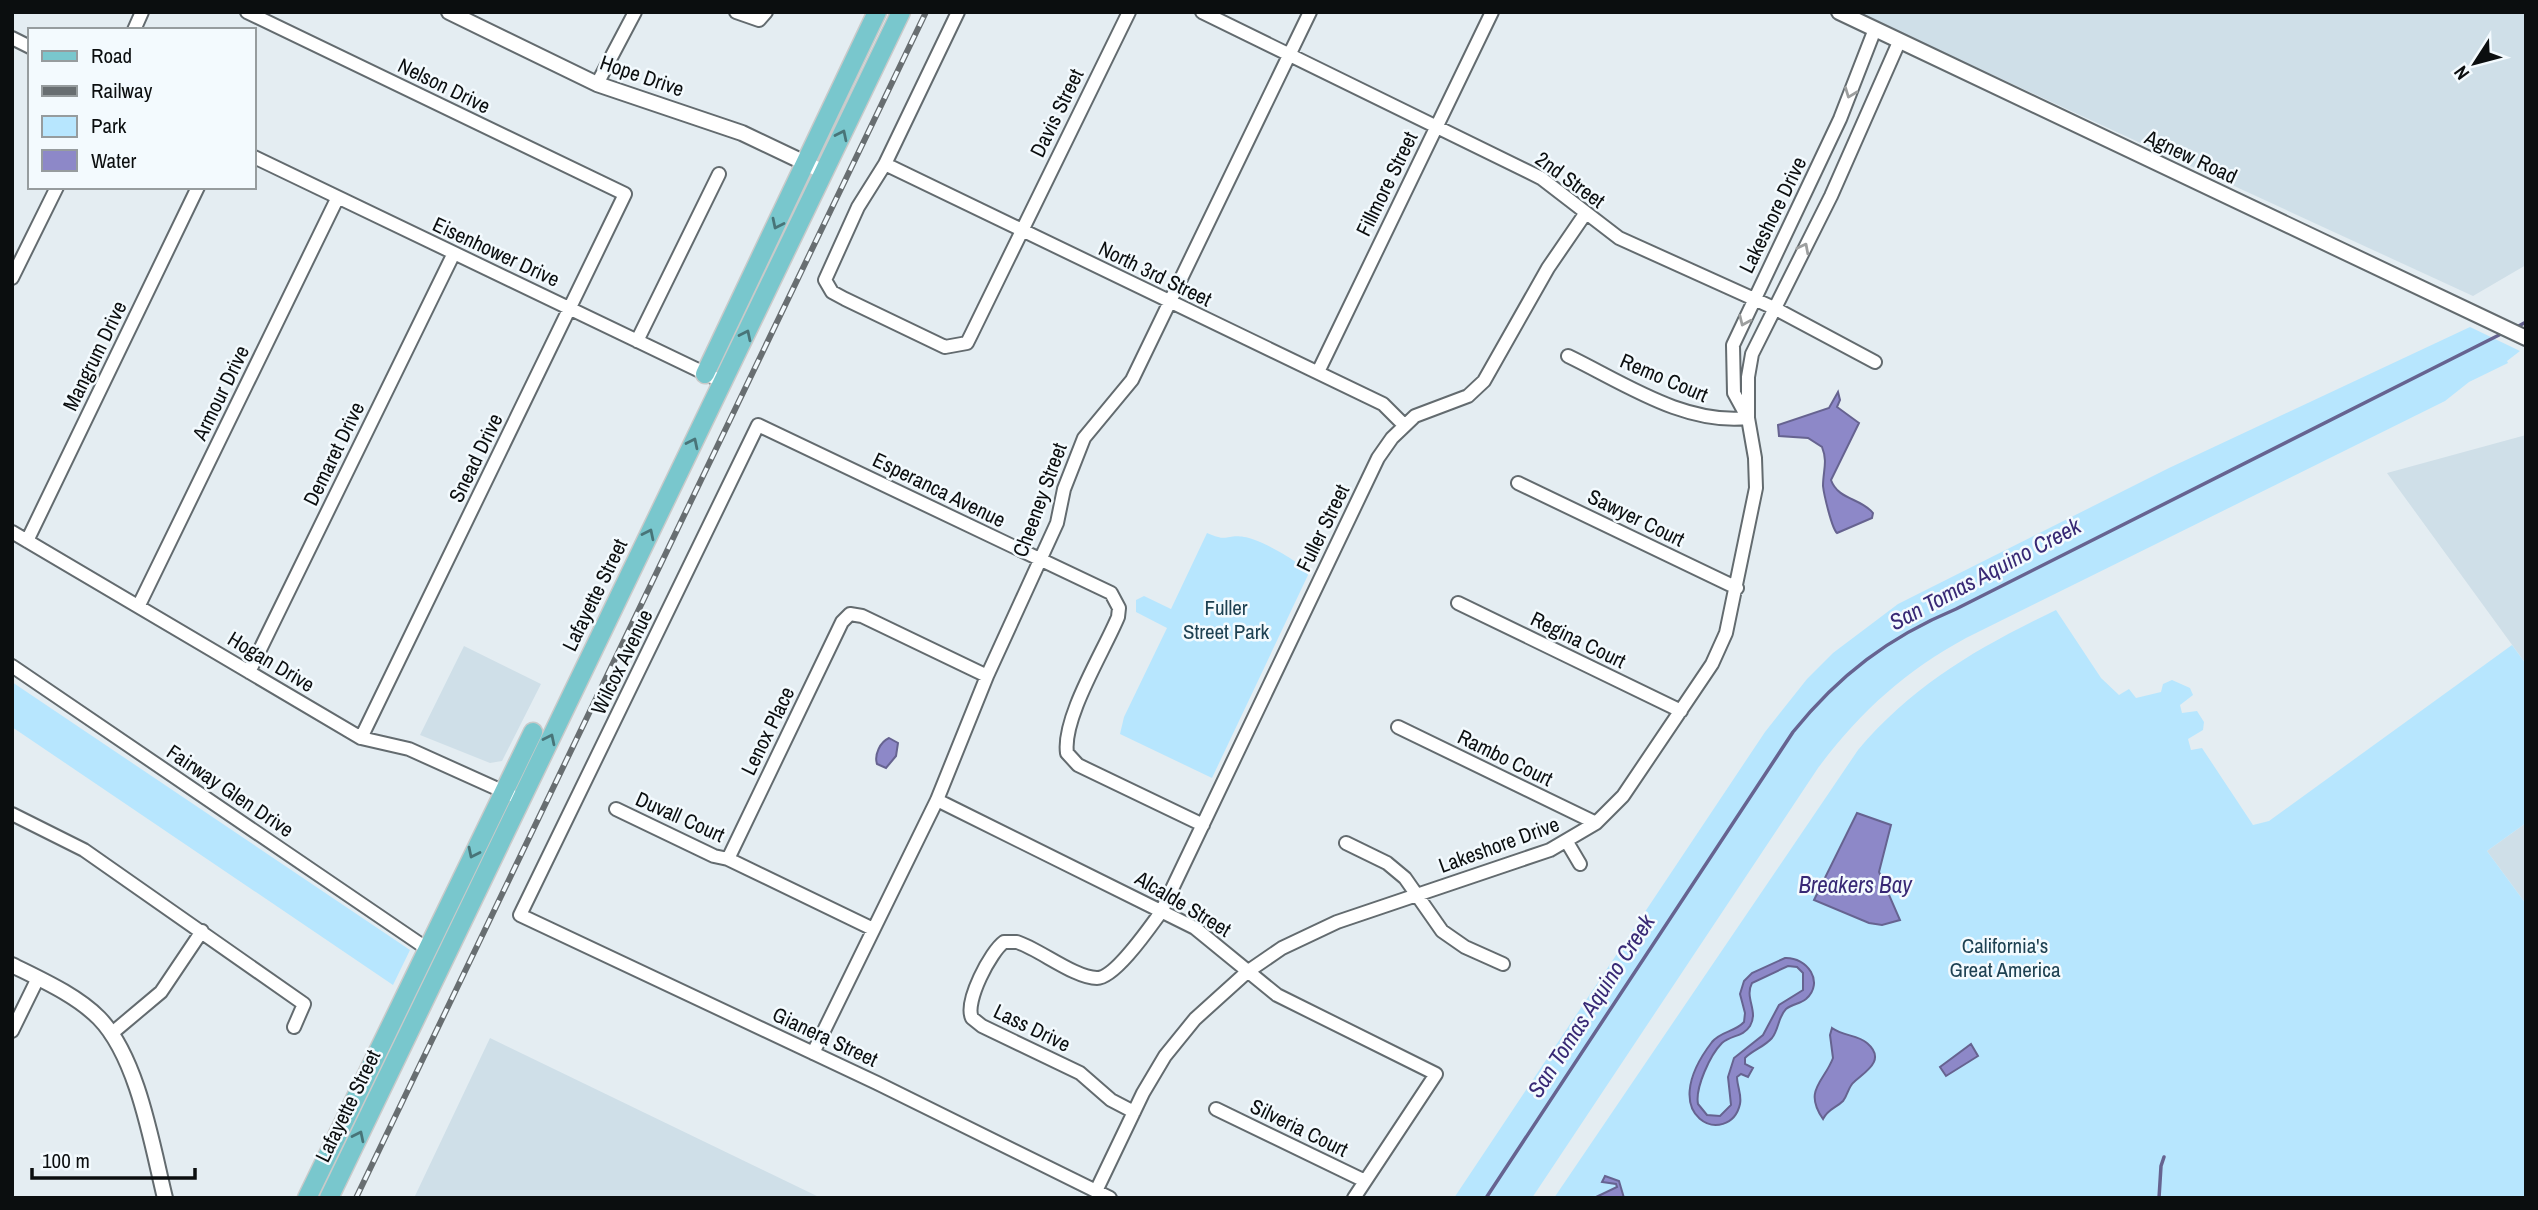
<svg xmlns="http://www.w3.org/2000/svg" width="2538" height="1210" font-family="'Archivo Narrow',sans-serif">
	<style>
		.built { fill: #cfdfe8 }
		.green { fill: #b7e6fe }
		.water { fill: #8d88c8; stroke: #666390; stroke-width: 2; fill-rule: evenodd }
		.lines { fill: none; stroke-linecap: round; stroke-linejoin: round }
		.stream { stroke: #666390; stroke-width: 3.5 }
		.minor-casing { stroke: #636b6f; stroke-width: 16 }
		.tertiary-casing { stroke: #636b6f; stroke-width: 18 }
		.primary-casing { stroke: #c9caca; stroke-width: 21 }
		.minor { stroke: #fff; stroke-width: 12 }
		.tertiary { stroke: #fff; stroke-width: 14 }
		.primary { stroke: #79c7cd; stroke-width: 18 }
		.rail-casing { stroke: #686e71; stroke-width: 6 }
		.rail { stroke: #f3fafe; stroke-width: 3.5; stroke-dasharray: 10; stroke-linecap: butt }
		.oneway { stroke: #9d9f9f }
		.oneway2 { stroke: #487478 }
		.labels { text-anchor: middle; stroke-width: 5; stroke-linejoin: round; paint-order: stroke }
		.street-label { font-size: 21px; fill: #0b0e0f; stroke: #f3fafe }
		.park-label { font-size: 21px; fill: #1e4152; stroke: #f3fafe }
		.water-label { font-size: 23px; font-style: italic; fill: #382975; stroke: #f3fafe }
	</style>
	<rect width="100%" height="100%" fill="#e4edf2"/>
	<path class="built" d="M1856 12H2526V265L2473 296Z
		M2526 435V664L2387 473Z
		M464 646 541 684 502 761 490 763 420 735Z
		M2526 823V904L2487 851Z
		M490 1038 821 1198H414Z"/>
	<path class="green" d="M2470 327 2520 351 2507 361 2508 363 2469 382 2445 401 1966 638C1905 671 1859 713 1818 768L1532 1198H1454L1765 732 1807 679 1833 653 1898 604 2169 468Z
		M1207 533C1229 543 1226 534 1244 537 1257 538 1305 563 1308 575L1212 778 1120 734 1124 717 1167 628 1136 612V600L1144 596 1171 609Z
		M2056 610 2101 678 2119 695 2129 689 2136 698 2161 692 2163 684 2172 680 2190 688 2193 695 2180 705 2182 713 2197 711 2204 722 2203 730 2188 739 2191 750 2202 748 2253 825 2269 821 2512 645 2526 664V823L2487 851 2526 904V1198H1554L1858 750C1915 683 1978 648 2056 610Z
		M12 682 410 950 393 985 12 727Z"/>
	<path class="water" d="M1838 392 1840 400 1837 407 1859 423 1831 480C1838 500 1861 498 1873 513L1872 518 1837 533C1832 529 1824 495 1823 486 1823 471 1828 462 1822 447L1808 438 1779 436 1778 425 1829 408Z
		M889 738 898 743 896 756 886 768 877 764C874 755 880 742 889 738Z
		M1857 813 1891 825 1879 872 1900 920 1882 925 1869 923 1814 900Z
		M1785 958C1807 957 1825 982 1806 999 1800 1004 1792 1004 1786 1009 1778 1017 1779 1029 1772 1038 1764 1047 1753 1050 1745 1058V1064L1753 1068 1748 1077 1741 1074 1737 1077C1737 1086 1742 1095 1740 1104 1730 1148 1652 1120 1712 1042 1721 1031 1735 1032 1744 1022L1745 1013 1740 994 1744 981 1752 973ZM1788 966 1797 967 1803 973V990L1779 1005 1763 1035 1734 1058 1728 1077 1731 1105 1720 1116 1707 1115 1698 1104C1695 1088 1710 1055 1722 1043 1731 1035 1743 1037 1750 1026 1759 1011 1744 998 1752 983Z
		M1832 1028C1843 1036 1858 1035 1867 1043 1887 1060 1865 1072 1854 1082 1848 1087 1848 1095 1843 1101 1836 1108 1828 1109 1823 1119 1803 1090 1824 1082 1833 1058L1830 1035Z
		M1971 1044 1978 1056 1946 1076 1940 1067Z
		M1605 1176 1619 1181 1624 1198H1594L1617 1187 1616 1184 1602 1182Z"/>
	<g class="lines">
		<path class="stream" d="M2515 328 2526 322
			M1486 1198 1793 732C1839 675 1889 637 1956 609L2505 332
			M2159 1198 2161 1166 2164 1157"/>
		<defs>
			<path id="minor" d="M247 12 625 194 361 738
				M736 12 759 20 766 12
				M958 12 885 164 858 207 825 280 832 292 845 299 945 347 967 343 971 335 1129 12
				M1202 12 1541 178 1619 238 1774 308 1875 362
				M134 30 142 12
				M12 38 30 47
				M597 84 635 12
				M254 157 723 382
				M885 164 1383 404 1404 425
				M12 278 57 187
				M637 341 719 174
				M1568 356C1624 383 1684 425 1748 418
				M1318 372 1492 12
				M1746 415 1734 393 1733 345 1840 119 1875 29
				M1518 483 1737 588
				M12 532 361 738 409 749 511 795
				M27 541 198 187
				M1458 603 1681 711
				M139 605 337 199
				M12 666 426 948
				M249 672 454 253
				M1398 727 1596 823
				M937 800 1195 928 1277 995 1436 1074 1354 1198
				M616 809 714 856 728 859
				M12 814 84 850 304 1004 294 1027
				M1567 842 1580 864
				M1346 843 1387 863 1405 878 1442 931 1465 947 1503 964
				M873 929 728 859 842 622 850 614 862 616 987 676
				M12 1031 38 978
				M111 1034 161 992 202 931
				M813 1053 937 800 987 676 1057 523 1064 489 1084 438 1132 380 1310 12
				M1216 1109 1365 1181
				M1134 1112 1111 1100 1080 1073 982 1026 972 1018C964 1002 991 951 1004 942H1017C1039 949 1075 978 1097 978 1115 978 1150 927 1161 912L1378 458 1392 438 1415 416 1468 396 1484 381 1548 268 1585 214
				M1097 1189 1143 1093 1165 1056 1195 1019 1247 972 1282 948 1337 922 1550 850 1596 823 1623 796 1712 664 1726 633 1756 488 1755 458 1748 418V377L1752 354 1831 196 1899 42
				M1110 1198 877 1083 520 915 758 425 1111 593 1119 608 1118 617C1104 651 1062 718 1067 753L1078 765 1203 825"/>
			<path id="tertiary" d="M449 12 597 84 742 133 824 172
				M1839 12 2526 338
				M12 965C42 980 76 995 99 1018 138 1058 152 1145 165 1198"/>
			<path id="primary" d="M705 374 877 12
				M307 1198 533 732
				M329 1198 901 12"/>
		</defs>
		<use href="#minor" class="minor-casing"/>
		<use href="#tertiary" class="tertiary-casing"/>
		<use href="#primary" class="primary-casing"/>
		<use href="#minor" class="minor"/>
		<use href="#tertiary" class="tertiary"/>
		<use href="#primary" class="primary"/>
		<defs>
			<path id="rail" d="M356 1198 926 12"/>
		</defs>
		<use href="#rail" class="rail-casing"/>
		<use href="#rail" class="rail"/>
	</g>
	<defs><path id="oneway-chevron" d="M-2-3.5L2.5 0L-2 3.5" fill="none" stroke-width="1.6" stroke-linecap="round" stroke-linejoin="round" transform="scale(1.75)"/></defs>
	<g class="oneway">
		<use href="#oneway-chevron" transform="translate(1850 93) rotate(111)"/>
		<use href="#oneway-chevron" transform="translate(1804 248) rotate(-63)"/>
		<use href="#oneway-chevron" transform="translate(1744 321) rotate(114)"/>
	</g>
	<g class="oneway2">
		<use href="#oneway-chevron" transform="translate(842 135) rotate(-64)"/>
		<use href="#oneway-chevron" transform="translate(777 224) rotate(116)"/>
		<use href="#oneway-chevron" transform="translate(746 335) rotate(-64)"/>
		<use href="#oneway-chevron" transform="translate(693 443) rotate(-64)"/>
		<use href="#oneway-chevron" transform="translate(649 534) rotate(-64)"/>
		<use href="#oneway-chevron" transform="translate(550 739) rotate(-64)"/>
		<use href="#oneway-chevron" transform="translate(473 853) rotate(116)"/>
		<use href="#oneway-chevron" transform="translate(359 1136) rotate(-64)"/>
	</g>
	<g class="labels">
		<g class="street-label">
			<text transform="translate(642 76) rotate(19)" y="7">Hope Drive</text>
			<text transform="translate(444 86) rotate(26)" y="7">Nelson Drive</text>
			<text transform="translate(1057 113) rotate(-64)" y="7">Davis Street</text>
			<text transform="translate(2191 157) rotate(25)" y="7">Agnew Road</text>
			<text transform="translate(1570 180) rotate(36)" y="7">2nd Street</text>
			<text transform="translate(1387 184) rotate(-64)" y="7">Fillmore Street</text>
			<text transform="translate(1773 215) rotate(-64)" y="7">Lakeshore Drive</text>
			<text transform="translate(496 252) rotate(25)" y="7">Eisenhower Drive</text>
			<text transform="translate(1155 274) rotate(26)" y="7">North 3rd Street</text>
			<text transform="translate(95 356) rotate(-64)" y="7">Mangrum Drive</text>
			<text transform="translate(1664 378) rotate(23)" y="7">Remo Court</text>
			<text transform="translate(221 393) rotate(-64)" y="7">Armour Drive</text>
			<text transform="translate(334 454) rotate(-64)" y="7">Demaret Drive</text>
			<text transform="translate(476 458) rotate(-64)" y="7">Snead Drive</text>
			<text transform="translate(939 490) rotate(26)" y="7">Esperanca Avenue</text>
			<text transform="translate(1040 500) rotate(-70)" y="7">Cheeney Street</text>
			<text transform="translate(1636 518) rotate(26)" y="7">Sawyer Court</text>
			<text transform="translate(1323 528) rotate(-64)" y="7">Fuller Street</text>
			<text transform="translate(595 595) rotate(-64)" y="7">Lafayette Street</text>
			<text transform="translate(1578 640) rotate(26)" y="7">Regina Court</text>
			<text transform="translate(271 662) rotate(31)" y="7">Hogan Drive</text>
			<text transform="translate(622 662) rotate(-64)" y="7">Wilcox Avenue</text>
			<text transform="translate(768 731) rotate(-64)" y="7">Lenox Place</text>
			<text transform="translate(1505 758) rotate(26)" y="7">Rambo Court</text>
			<text transform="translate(230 791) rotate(34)" y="7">Fairway Glen Drive</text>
			<text transform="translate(680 817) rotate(24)" y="7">Duvall Court</text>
			<text transform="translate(1499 845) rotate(-20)" y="7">Lakeshore Drive</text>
			<text transform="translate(1183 904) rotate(31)" y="7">Alcalde Street</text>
			<text transform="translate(1032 1028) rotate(26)" y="7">Lass Drive</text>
			<text transform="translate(825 1037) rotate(25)" y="7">Gianera Street</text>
			<text transform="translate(348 1106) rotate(-64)" y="7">Lafayette Street</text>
			<text transform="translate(1299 1128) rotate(26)" y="7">Silveria Court</text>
		</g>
		<g class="park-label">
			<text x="1226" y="615">Fuller<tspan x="1226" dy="24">Street Park</tspan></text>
			<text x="2005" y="953">California's<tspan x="2005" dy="24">Great America</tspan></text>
		</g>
		<g class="water-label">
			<text transform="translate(1985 574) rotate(-28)" y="8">San Tomas Aquino Creek</text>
			<text x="1855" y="893">Breakers Bay</text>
			<text transform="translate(1591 1006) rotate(-57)" y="8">San Tomas Aquino Creek</text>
		</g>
	</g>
	<rect width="2538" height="1210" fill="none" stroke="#0b0e0f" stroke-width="28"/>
	<rect x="28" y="28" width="228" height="161" fill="#f3fafe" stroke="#969c9e" stroke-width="2"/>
	<rect x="42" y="51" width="35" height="10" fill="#79c7cd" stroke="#969c9e" stroke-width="2"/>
	<text x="91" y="63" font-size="21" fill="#0b0e0f">Road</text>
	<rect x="42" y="86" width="35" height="10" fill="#686e71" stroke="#969c9e" stroke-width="2"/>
	<text x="91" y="98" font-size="21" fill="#0b0e0f">Railway</text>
	<rect x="42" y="116" width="35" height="21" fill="#b7e6fe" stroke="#969c9e" stroke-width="2"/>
	<text x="91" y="133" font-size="21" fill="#0b0e0f">Park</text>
	<rect x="42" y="150" width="35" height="21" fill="#8d88c8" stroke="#969c9e" stroke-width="2"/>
	<text x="91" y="168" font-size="21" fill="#0b0e0f">Water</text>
	<g transform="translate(2475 63) rotate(234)" stroke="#f3fafe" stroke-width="5" paint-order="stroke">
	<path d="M0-5L12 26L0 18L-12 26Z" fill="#0b0e0f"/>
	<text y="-10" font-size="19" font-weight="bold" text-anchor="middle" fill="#0b0e0f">N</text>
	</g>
	<path d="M32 1168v10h163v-10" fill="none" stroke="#0b0e0f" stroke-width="3.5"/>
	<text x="42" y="1168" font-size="21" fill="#0b0e0f" stroke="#f3fafe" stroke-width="5" paint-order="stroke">100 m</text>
</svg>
